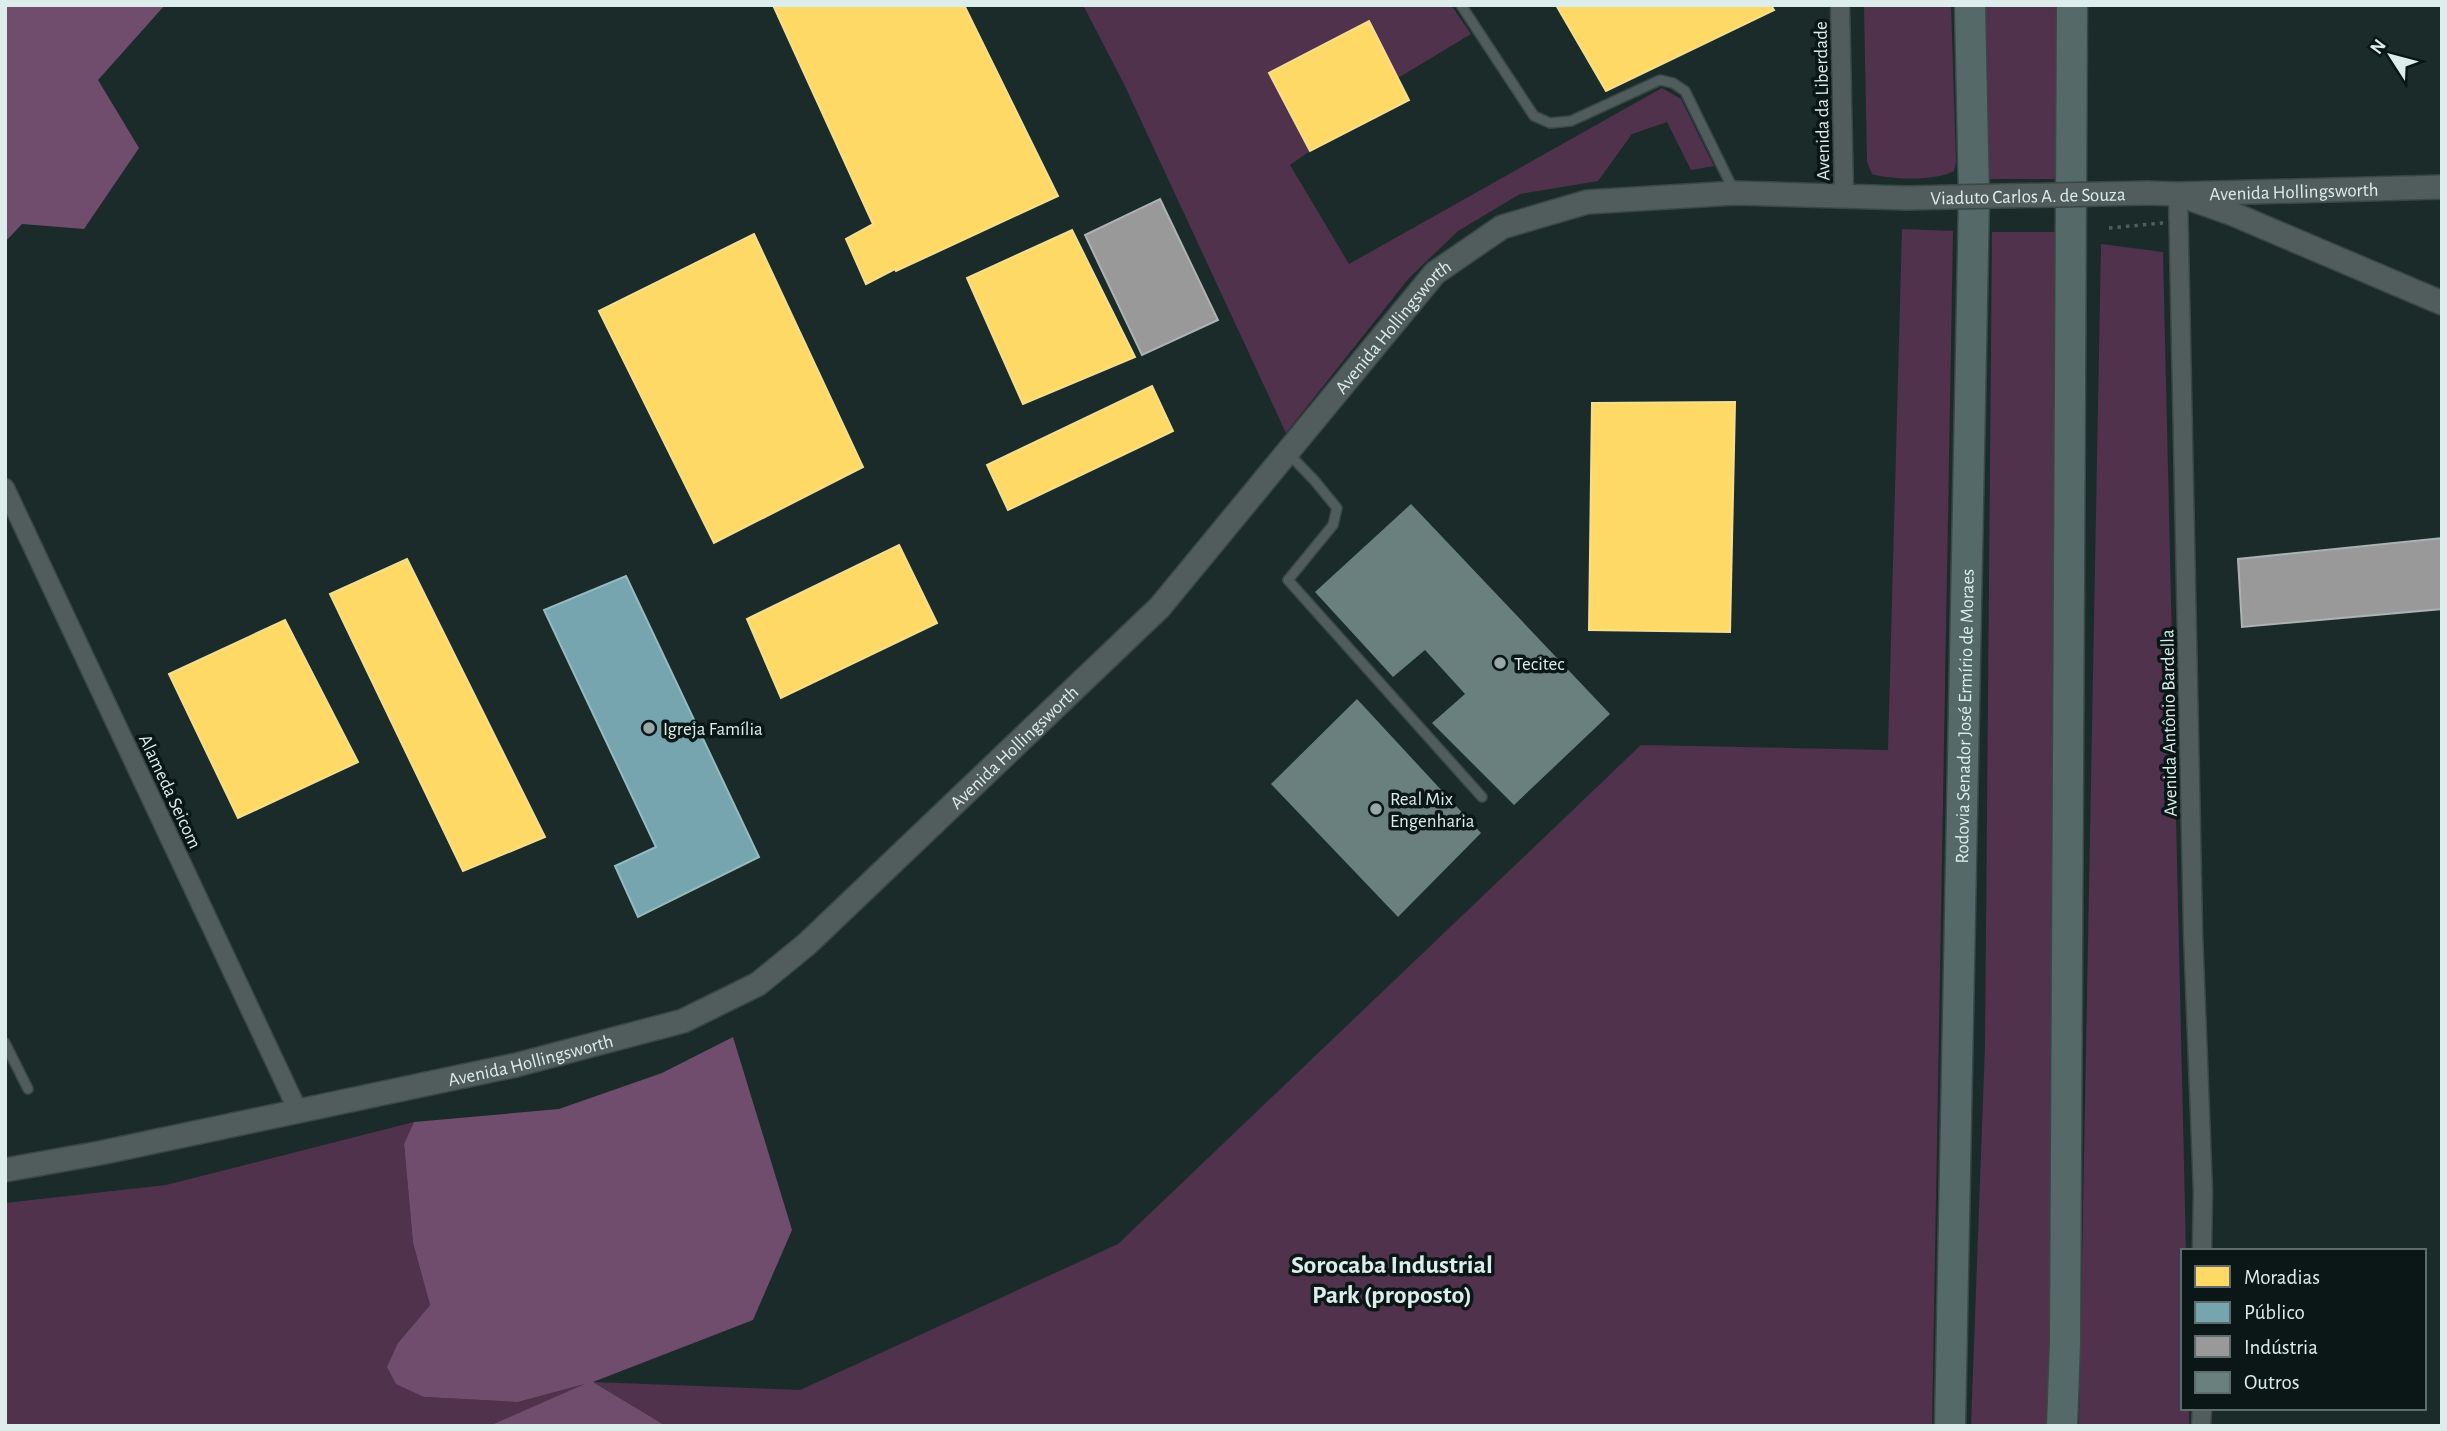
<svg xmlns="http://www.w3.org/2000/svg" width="2447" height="1431" font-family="'Alegreya Sans',sans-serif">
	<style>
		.green { fill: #50324d }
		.forest { fill: #704d6d }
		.homes { fill: #ffd966; stroke: #f4df8e; stroke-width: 2 }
		.public { fill: #76a5af; stroke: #95bbc1; stroke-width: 2 }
		.industry { fill: #999; stroke: #adb2b2; stroke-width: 2 }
		.building { fill: #69807e }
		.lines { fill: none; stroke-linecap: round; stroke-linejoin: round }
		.service-casing { stroke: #394745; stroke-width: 12 }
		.minor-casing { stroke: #394745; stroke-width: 21 }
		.secondary-casing { stroke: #394745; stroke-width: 26 }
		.motorway-casing { stroke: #394745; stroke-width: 33 }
		.path { stroke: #515d5c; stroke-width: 3.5; stroke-dasharray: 3.5 5; stroke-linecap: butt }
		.service { stroke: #505d5c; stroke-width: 9 }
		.minor { stroke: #505d5c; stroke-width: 18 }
		.secondary { stroke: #505d5c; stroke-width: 23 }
		.motorway { stroke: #546968; stroke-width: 30 }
		.secondary-bridge-casing { stroke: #394745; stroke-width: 26; stroke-linecap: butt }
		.secondary-bridge { stroke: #505d5c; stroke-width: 23 }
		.poi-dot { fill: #98a9a7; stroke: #0a1716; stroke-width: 2.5 }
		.labels { text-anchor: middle; stroke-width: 7; stroke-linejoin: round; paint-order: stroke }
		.street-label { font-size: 19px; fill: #dcedeb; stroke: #0a1716 }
		.poi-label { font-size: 19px; fill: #dcedeb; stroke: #0a1716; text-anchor: start }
		.district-label { font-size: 26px; font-weight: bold; fill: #dcedeb; stroke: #0a1716 }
	</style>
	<rect width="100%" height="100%" fill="#1a2b2a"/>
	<path class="green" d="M1083 5H1451L1471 34 1398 78 1369 21 1269 73 1310 151 1290 165 1349 264 1662 88 1681 99 1714 166 1691 170 1667 122 1632 134 1598 181 1520 194 1458 231 1409 278 1286 433 1124 84Z
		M1864 5H1951L1956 161 1954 171C1937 181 1891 180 1872 174L1867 162Z
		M1982 5H2059L2063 179H1986Z
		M1902 229 1953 231 1932 1426H666L593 1382 489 1426H5V1203L166 1185 414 1122 404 1145 413 1243 430 1305 398 1343 424 1397 518 1402 593 1382 800 1390 1118 1244 1641 745 1888 750Z
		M1992 232H2058L2055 1043 2048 1426H1971L1985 1045Z
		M2101 244 2163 252 2186 1251H2183V1408H2189V1426H2079Z"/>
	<path class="forest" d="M5 5H165L98 80 139 148 84 229 22 224 5 242Z
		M733 1037 792 1230 753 1320 593 1382 666 1426H489L585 1384 518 1402 424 1397 396 1384 387 1367 398 1343 430 1305 413 1243 404 1144 414 1122 559 1109 662 1073Z"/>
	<path class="homes" d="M773 5H964L1058 196 896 271 895 269 866 284 846 239 873 224Z
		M1556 5H1771L1774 10 1606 91Z
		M1369 21 1409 100 1310 151 1269 73Z
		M1072 230 1135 357 1023 404 967 278Z
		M754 234 863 467 714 543 599 311Z
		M1152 386 1173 431 1008 510 987 465Z
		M1735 402 1730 632 1589 630 1592 403Z
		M899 545 937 623 781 698 747 619Z
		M407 559 545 837 463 871 330 594Z
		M285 620 358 762 238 818 169 674Z"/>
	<path class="public" d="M626 576 759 857 638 917 615 866 656 847 544 610Z"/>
	<path class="industry" d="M1160 199 1218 320 1142 355 1085 235Z
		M2442 538V609L2242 627 2238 559Z"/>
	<path class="building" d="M1411 504 1610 714 1514 805 1432 723 1465 694 1425 650 1393 677 1315 592Z
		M1357 699 1481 833 1398 917 1271 784Z"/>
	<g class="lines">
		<defs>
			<path id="service" d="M1461 5 1534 116 1550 123 1571 121 1660 80 1673 83 1685 91 1734 191
				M1288 453 1314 480 1337 508 1333 525 1288 580 1482 797
				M5 1043 28 1089"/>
			<path id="minor" d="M1840 5 1844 195
				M2178 194 2193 932 2203 1192 2202 1251
				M5 488 298 1111
				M2201 1426 2202 1408"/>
			<g id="secondary">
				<path id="s1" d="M2147 193 2178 194 2442 187"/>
				<path d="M2191 199 2233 214 2442 303"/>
				<path id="s2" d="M5 1170 100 1153 516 1065 683 1021 758 984 807 944 1160 607 1435 273 1502 227 1587 202 1735 193 1907 198"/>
			</g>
			<g id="motorway">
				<path id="s3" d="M1950 1426 1974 197 1970 5"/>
				<path d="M2062 1426 2065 1343 2072 5"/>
			</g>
		</defs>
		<use href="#service" class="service-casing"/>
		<use href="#minor" class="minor-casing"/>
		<use href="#secondary" class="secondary-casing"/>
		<use href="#motorway" class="motorway-casing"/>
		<path class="path" d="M2109 228 2163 223"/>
		<use href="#service" class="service"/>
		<use href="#minor" class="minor"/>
		<use href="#secondary" class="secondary"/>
		<use href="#motorway" class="motorway"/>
		<defs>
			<g id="secondary-bridge">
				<path id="s4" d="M1907 198 2147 193"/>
			</g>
		</defs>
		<use href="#secondary-bridge" class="secondary-bridge-casing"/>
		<use href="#secondary-bridge" class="secondary-bridge"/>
	</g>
	<g class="poi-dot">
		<circle cx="1500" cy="663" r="7"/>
		<circle cx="649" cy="728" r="7"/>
		<circle cx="1376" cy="809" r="7"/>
	</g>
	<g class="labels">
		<g class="street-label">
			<text transform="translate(1821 101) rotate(-91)" y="7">Avenida da Liberdade</text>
			<text dy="7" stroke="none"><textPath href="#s1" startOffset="147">Avenida Hollingsworth</textPath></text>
			<text dy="7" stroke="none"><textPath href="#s4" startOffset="121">Viaduto Carlos A. de Souza</textPath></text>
			<text dy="7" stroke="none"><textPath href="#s2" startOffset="1694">Avenida Hollingsworth</textPath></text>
			<text dy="7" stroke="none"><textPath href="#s3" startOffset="710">Rodovia Senador José Ermírio de Moraes</textPath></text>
			<text transform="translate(2168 723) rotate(-91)" y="7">Avenida Antônio Bardella</text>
			<text dy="7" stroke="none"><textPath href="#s2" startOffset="1127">Avenida Hollingsworth</textPath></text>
			<text transform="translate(171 791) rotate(65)" y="7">Alameda Seicom</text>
			<text dy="7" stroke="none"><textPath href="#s2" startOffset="537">Avenida Hollingsworth</textPath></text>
		</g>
		<g class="poi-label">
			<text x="1514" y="670">Tecitec</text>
			<text x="663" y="735">Igreja Família</text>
			<text x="1390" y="805">Real Mix<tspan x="1390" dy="22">Engenharia</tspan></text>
		</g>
		<g class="district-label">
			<text x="1392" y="1273">Sorocaba Industrial<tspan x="1392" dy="30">Park (proposto)</tspan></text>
		</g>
	</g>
	<rect width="2447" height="1431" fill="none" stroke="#dcedeb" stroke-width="14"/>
	<rect x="2181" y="1249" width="245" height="161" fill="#0a1716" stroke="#5e6d6b" stroke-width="2"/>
	<rect x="2195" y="1266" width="35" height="21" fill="#ffd966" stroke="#5e6d6b" stroke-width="2"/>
	<text x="2244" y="1284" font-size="21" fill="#dcedeb">Moradias</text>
	<rect x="2195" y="1302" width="35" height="21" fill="#76a5af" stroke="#5e6d6b" stroke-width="2"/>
	<text x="2244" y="1319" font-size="21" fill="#dcedeb">Público</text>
	<rect x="2195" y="1336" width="35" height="21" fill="#999999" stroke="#5e6d6b" stroke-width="2"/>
	<text x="2244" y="1354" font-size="21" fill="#dcedeb">Indústria</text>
	<rect x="2195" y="1372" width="35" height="21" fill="#69807e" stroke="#5e6d6b" stroke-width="2"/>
	<text x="2244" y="1389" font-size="21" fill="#dcedeb">Outros</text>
	<g transform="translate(2391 56) rotate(306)" stroke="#0a1716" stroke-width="5" paint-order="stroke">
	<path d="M0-5L12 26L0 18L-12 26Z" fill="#dcedeb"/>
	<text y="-10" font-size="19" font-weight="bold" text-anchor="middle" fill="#dcedeb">N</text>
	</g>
</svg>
